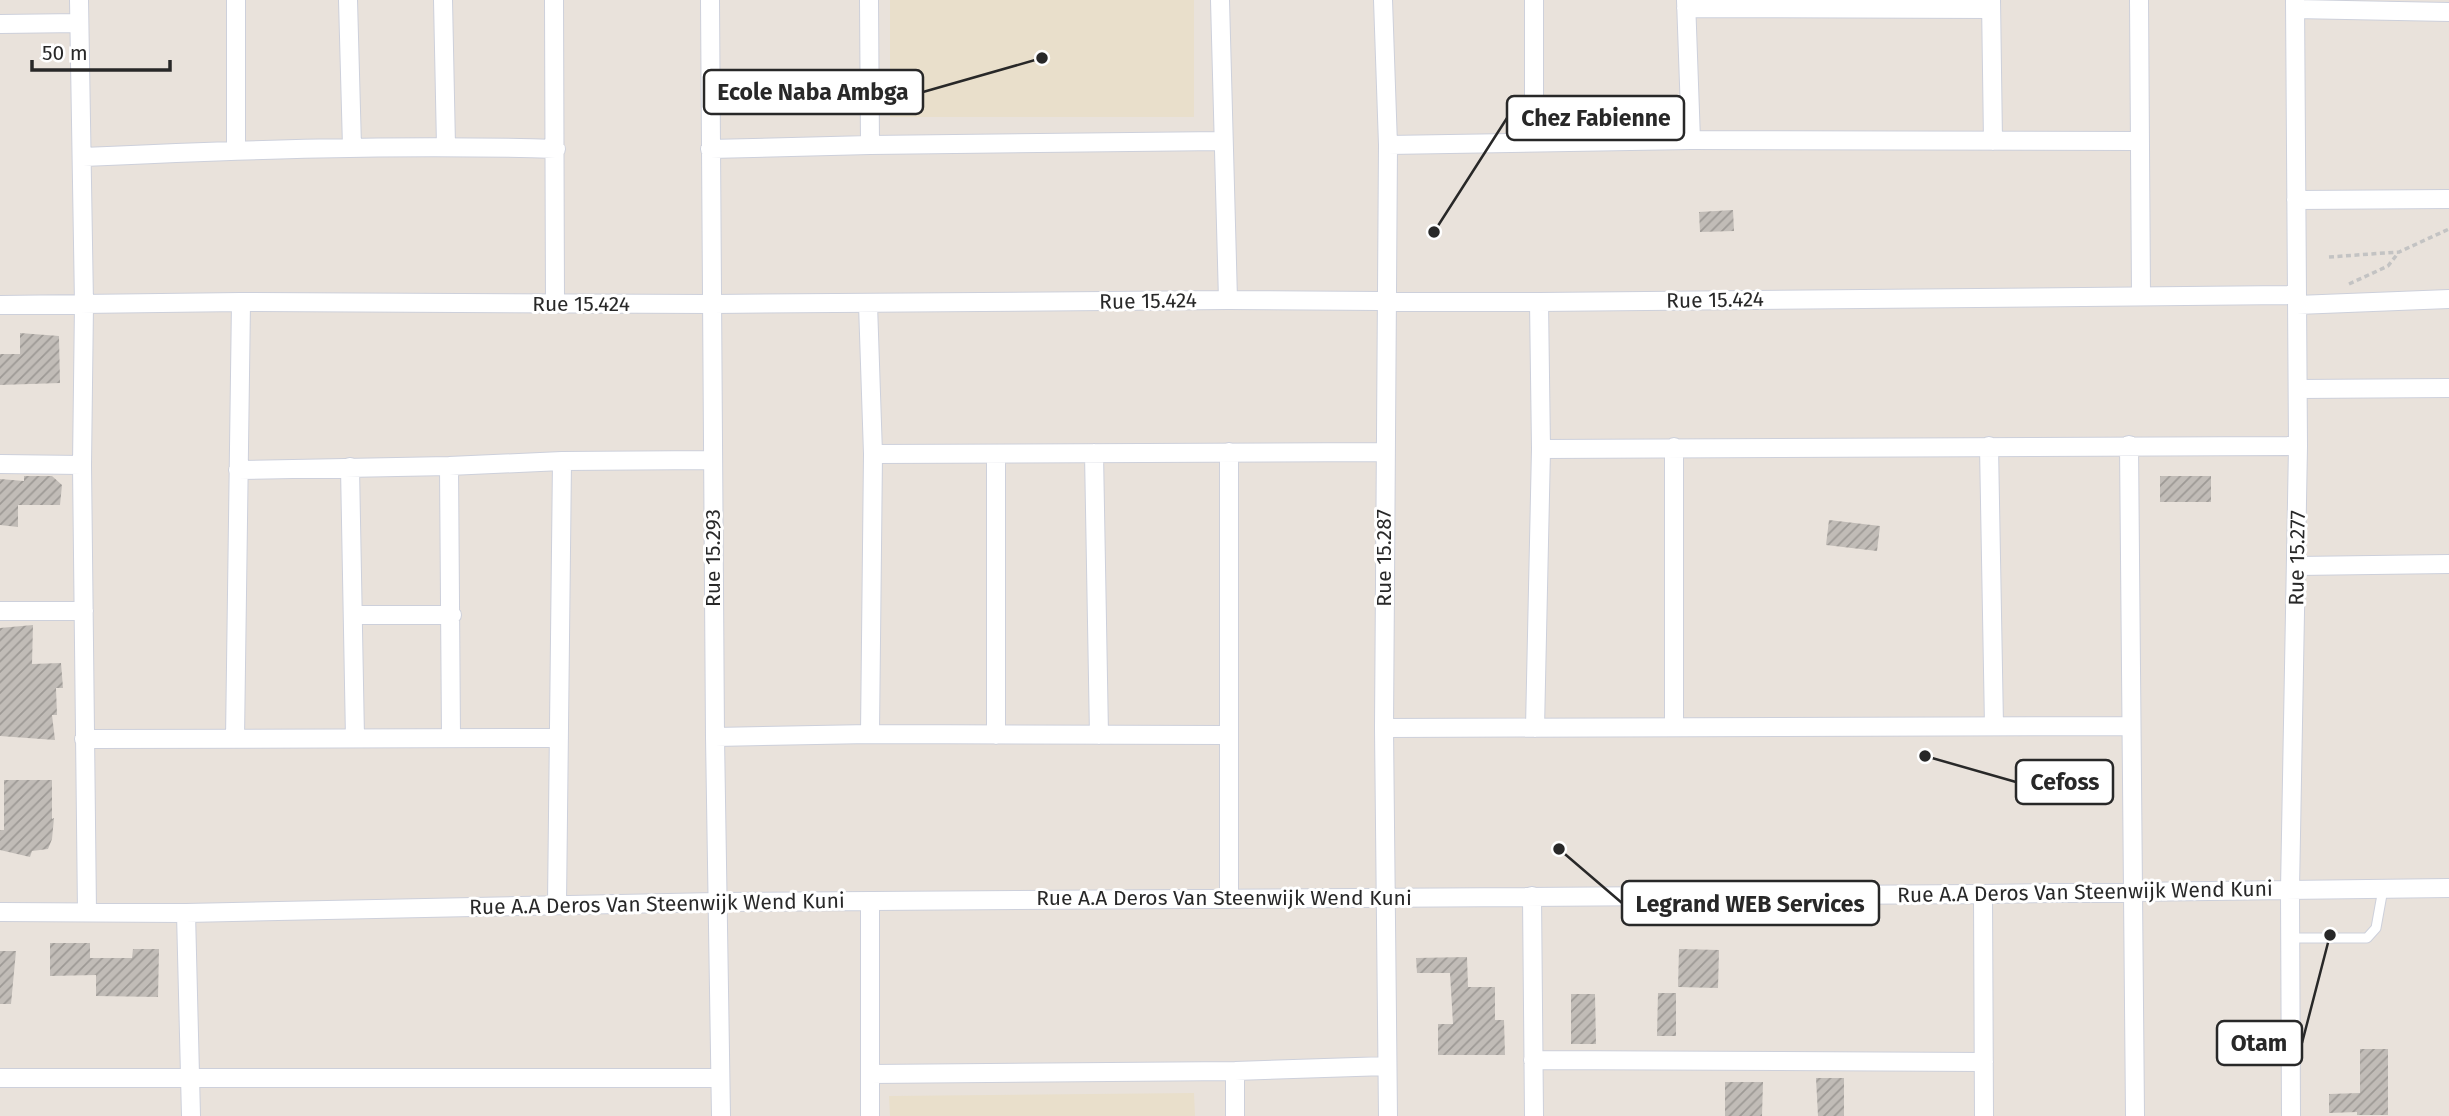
<svg xmlns="http://www.w3.org/2000/svg" width="2449" height="1116" font-family="'Fira Sans',sans-serif">
	<style>
		.education { fill: #e9dfcb }
		.building { fill: url(#building-hatch) }
		.lines { fill: none; stroke-linecap: round; stroke-linejoin: round }
		.service-casing { stroke: #cdd0db; stroke-width: 11 }
		.minor-casing { stroke: #cdd0db; stroke-width: 20 }
		.path { stroke: #c3c3c3; stroke-width: 3.5; stroke-dasharray: 5 3.5; stroke-linecap: butt }
		.service { stroke: #fff; stroke-width: 9 }
		.minor { stroke: #fff; stroke-width: 18 }
		.labels { text-anchor: middle; stroke-width: 6; stroke-linejoin: round; paint-order: stroke }
		.street-label { font-size: 21px; fill: #282828; stroke: #fff }
		.leader { fill: none; stroke: #282828; stroke-width: 2.5 }
		.callout-dot { fill: #282828; stroke: #fff; stroke-width: 2.5 }
		.callout { fill: #fff; stroke: #282828; stroke-width: 2.5 }
		.callout-label { font-size: 23px; text-anchor: middle; font-weight: bold; fill: #282828 }
	</style>
	<defs>
		<pattern id="building-hatch" width="6" height="6" patternUnits="userSpaceOnUse" patternTransform="scale(1.75)"><rect width="6" height="6" fill="#c1bcb7"/><path d="M-1 1l2-2M0 6l6-6M5 7l2-2" fill="none" stroke="#9d9995"/></pattern>
	</defs>
	<rect width="100%" height="100%" fill="#e9e2db"/>
	<path class="education" d="M890 0H1194V117H890Z
		M1194 1093 1195 1116H890L889 1096Z"/>
	<path class="building" d="M1733 210 1734 231 1700 232 1699 212Z
		M20 333 59 336 60 383 0 385V354H20Z
		M24 476H52L62 485 60 505H18V527L0 525V479L24 481Z
		M2160 476H2211V502H2160Z
		M1829 520 1880 526 1877 551 1826 545Z
		M33 625 32 664 61 663 63 688H56L57 715H52L55 740 0 736V628Z
		M4 780H52V819L54 818 52 839 48 849 32 851 30 857 0 850V830H4Z
		M50 943H90V958H132L133 949H159L158 997 96 996V975L50 976Z
		M1679 949 1719 950 1718 988 1678 987Z
		M0 951H16L11 1004H0Z
		M1467 957 1468 987H1495V1020H1504L1505 1055H1438V1024H1453L1450 973H1417L1416 958Z
		M1658 993H1676V1036H1657Z
		M1571 994H1595L1596 1044H1571Z
		M2360 1049H2388V1115H2357V1112L2329 1113V1094L2360 1093Z
		M1816 1078H1844V1116H1818Z
		M1725 1082H1763L1762 1116H1725Z"/>
	<g class="lines">
		<defs>
			<path id="service" d="M2290 938H2367L2376 928 2383 889"/>
			<path id="minor" d="M79 0 84 304 82 465 87 912
				M348 0 352 147
				M443 0 446 146
				M554 0 555 304
				M710 0 715 737 721 1116
				M869 0 870 145
				M1220 0 1228 300
				M1383 0 1388 145 1384 728 1388 1116
				M1686 0 1691 140
				M1991 0 1993 141
				M2139 0 2141 295
				M1686 8 1991 9
				M2295 9 2449 12
				M0 24 79 23
				M1534 142V0
				M1388 145 1691 140 2140 141
				M710 149 870 145 1222 141
				M236 151V0
				M83 157C241 150 398 144 556 149
				M2296 200 2449 199
				M868 304 873 454 870 734
				M0 305 241 302 713 304 1228 300 1539 302 2296 295
				M2297 305 2449 299
				M2298 389 2449 388
				M2129 445 2135 1116
				M1989 446 1994 726
				M1674 447V727
				M1541 449 2298 446
				M1229 452V899
				M1094 453 1099 735
				M873 454 1385 452
				M996 454V735
				M0 464 82 465
				M449 466 451 737
				M350 467 355 738
				M238 470 449 466 562 461 712 460
				M2297 566 2449 564
				M0 611H84
				M353 615H452
				M1384 728 2131 726
				M1535 728 1541 449 1539 302
				M715 737 870 734 1229 735
				M84 739 559 738
				M235 739 241 302
				M1983 894 1984 1116
				M1532 896 1534 1116
				M870 901V1116
				M557 904 562 461
				M0 912 186 913 717 902 1983 894 2449 888
				M186 913 191 1116
				M1533 1060 1984 1062
				M1235 1071V1116
				M870 1074 1235 1071 1387 1066
				M0 1078H720
				M2291 1116 2290 890 2298 446 2295 0"/>
		</defs>
		<use href="#service" class="service-casing"/>
		<use href="#minor" class="minor-casing"/>
		<path class="path" d="M2329 257 2399 252 2449 229
			M2349 284 2388 266 2399 252"/>
		<use href="#service" class="service"/>
		<use href="#minor" class="minor"/>
	</g>
	<g class="labels">
		<g class="street-label">
			<text transform="translate(1715 300) rotate(-1)" y="7">Rue 15.424</text>
			<text transform="translate(1148 301) rotate(-1)" y="7">Rue 15.424</text>
			<text x="581" y="311">Rue 15.424</text>
			<text transform="translate(713 558) rotate(-90)" y="7">Rue 15.293</text>
			<text transform="translate(1384 558) rotate(-90)" y="7">Rue 15.287</text>
			<text transform="translate(2297 558) rotate(-89)" y="7">Rue 15.277</text>
			<text transform="translate(2085 892) rotate(-1)" y="7">Rue A.A Deros Van Steenwijk Wend Kuni</text>
			<text x="1224" y="905">Rue A.A Deros Van Steenwijk Wend Kuni</text>
			<text transform="translate(657 904) rotate(-1)" y="7">Rue A.A Deros Van Steenwijk Wend Kuni</text>
		</g>
	</g>
	<path class="leader" d="M1042 58L923 92M1434 232L1507 118M1925 756L2016 782M1559 849L1622 903M2330 935L2302 1043"/>
	<g class="callout-dot">
		<circle cx="1042" cy="58" r="7"/>
		<circle cx="1434" cy="232" r="7"/>
		<circle cx="1925" cy="756" r="7"/>
		<circle cx="1559" cy="849" r="7"/>
		<circle cx="2330" cy="935" r="7"/>
	</g>
	<g class="callout">
		<rect x="704" y="70" width="219" height="44" rx="7"/>
		<rect x="1507" y="96" width="177" height="44" rx="7"/>
		<rect x="2016" y="760" width="97" height="44" rx="7"/>
		<rect x="1622" y="881" width="257" height="44" rx="7"/>
		<rect x="2217" y="1021" width="85" height="44" rx="7"/>
	</g>
	<g class="callout-label">
		<text x="813" y="100">Ecole Naba Ambga</text>
		<text x="1596" y="126">Chez Fabienne</text>
		<text x="2065" y="790">Cefoss</text>
		<text x="1750" y="912">Legrand WEB Services</text>
		<text x="2259" y="1051">Otam</text>
	</g>
	<path d="M32 60v10h138v-10" fill="none" stroke="#282828" stroke-width="3.5"/>
	<text x="42" y="60" font-size="21" fill="#282828" stroke="#ffffff" stroke-width="5" paint-order="stroke">50 m</text>
</svg>
